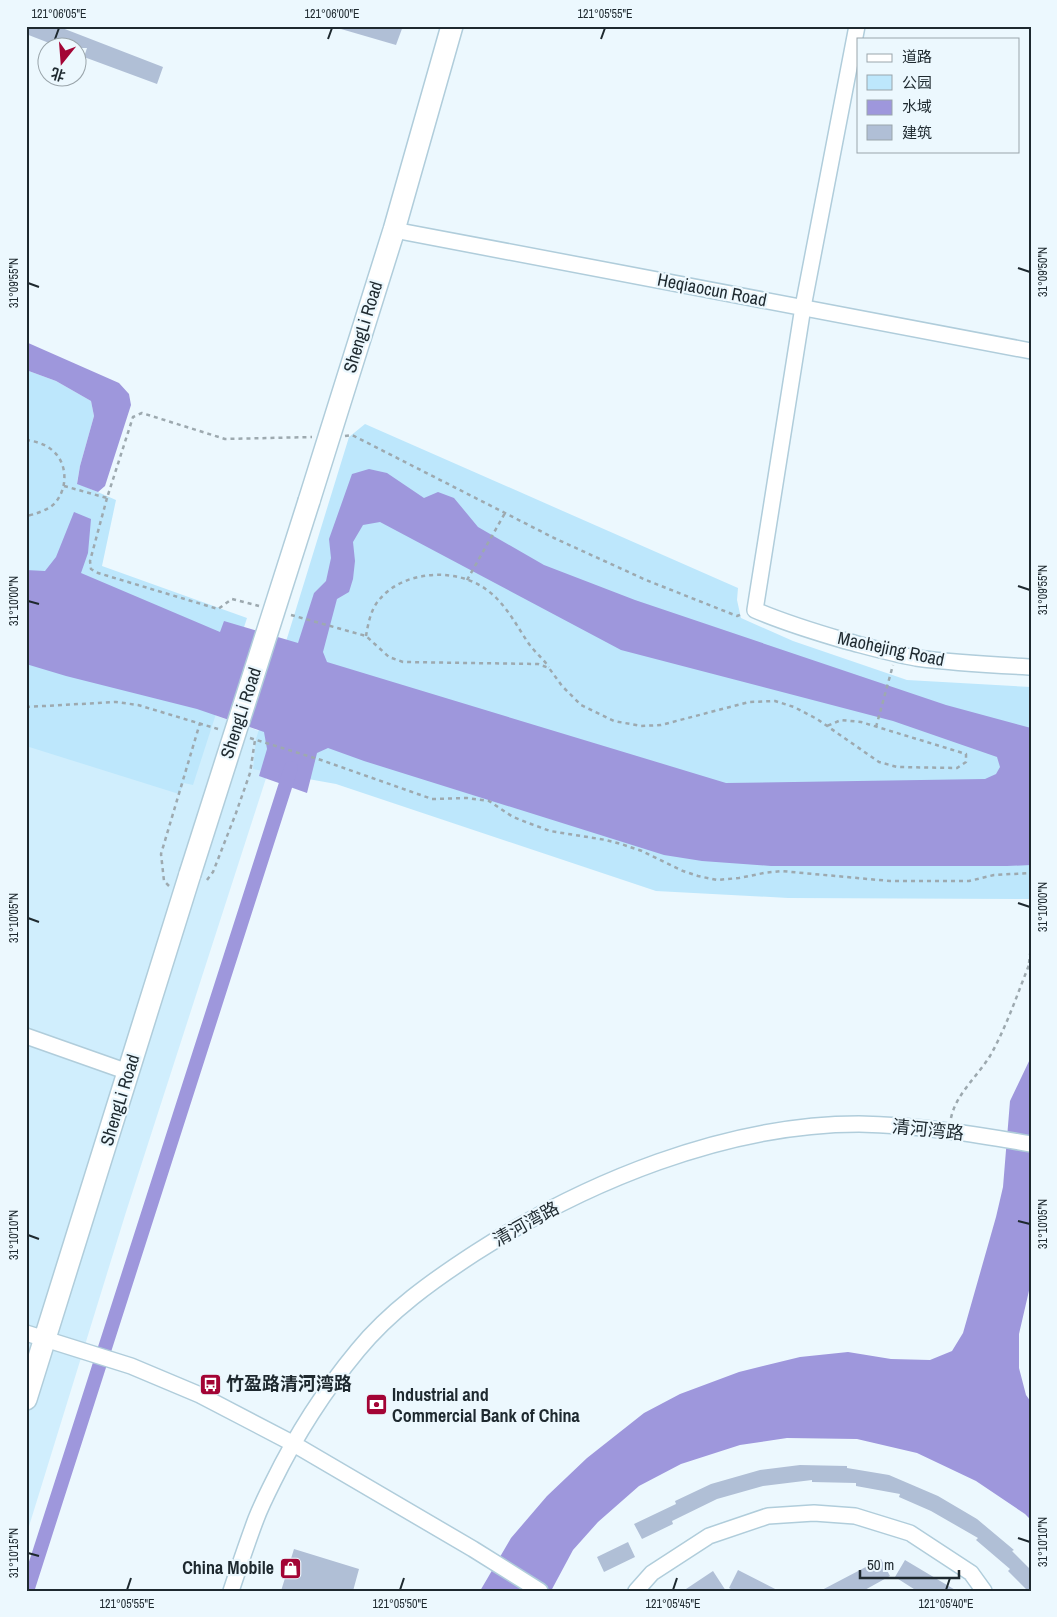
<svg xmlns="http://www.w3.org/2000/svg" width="1057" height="1617" font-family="'Archivo Narrow','Noto Sans SC',sans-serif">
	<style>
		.built { fill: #d0eefd }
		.green { fill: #bde7fc }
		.water { fill: #9e97dc; fill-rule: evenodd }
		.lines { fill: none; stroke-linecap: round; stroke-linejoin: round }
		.canal { stroke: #9e97dc; stroke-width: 14 }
		.building { fill: #b0bfd6 }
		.minor-casing { stroke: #b0cddb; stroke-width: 18 }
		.secondary-casing { stroke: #b0cddb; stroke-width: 24 }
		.path { stroke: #9da9af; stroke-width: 2.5; stroke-dasharray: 4 4; stroke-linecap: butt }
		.minor { stroke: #fff; stroke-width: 15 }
		.secondary { stroke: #fff; stroke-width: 21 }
		.secondary-bridge-casing { stroke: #b0cddb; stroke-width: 24; stroke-linecap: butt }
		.secondary-bridge { stroke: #fff; stroke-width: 21 }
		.ticks { fill: none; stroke: #1e292f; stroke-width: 2 }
		.labels { text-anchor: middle; stroke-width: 4.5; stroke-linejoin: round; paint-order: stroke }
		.street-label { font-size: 18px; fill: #1e292f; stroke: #ecf8fe }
		.poi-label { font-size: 18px; font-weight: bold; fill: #1e292f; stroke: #ecf8fe; text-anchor: start }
		.neatline { fill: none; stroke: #1e292f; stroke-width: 2 }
		.ticks-label { font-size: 12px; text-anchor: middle; fill: #1e292f }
	</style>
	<rect width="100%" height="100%" fill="#ecf8fe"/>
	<path class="built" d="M26 664 197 709 279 738 126 1212 26 1536Z"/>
	<path class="green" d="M26 370 56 381 91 401 94 416 80 466 77 483 116 500 102 566 247 618 193 785 184 783 179 794 26 746Z
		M365 424 738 588 737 600 741 618 793 641 907 680 1031 687V899L788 898 656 891 336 784 253 769 256 739 349 437Z"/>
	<path class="water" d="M26 342 119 383 129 394 131 405 105 486 98 492 77 484 80 466 94 416 91 401 56 381 26 370Z
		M369 469 387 473 424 498 438 492 454 498 478 527 544 565 635 600 946 705 1031 728V865L1007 866H771L702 861 664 855 364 761 328 748 317 753 307 793 259 776 267 749 264 732 197 709 66 676 26 664V570L45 571 56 557 74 512 91 519 88 553 81 573 220 632 224 621 298 643 314 593 326 581 331 558 329 539 352 474ZM380 522 621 650 893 721 997 757 1000 767 996 774 985 779 726 783 327 662 323 652 337 599 349 592 353 579 355 561 353 542 363 525Z
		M1031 1057V1282L1019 1334V1368L1026 1395 1031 1402V1520L1025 1514 976 1481 917 1453 857 1439 787 1438 740 1445 681 1464 639 1486 598 1522 573 1550 551 1591H480L511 1538 547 1496 587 1458 644 1413 680 1394 739 1372 800 1357 848 1352 891 1359 930 1360 952 1351 963 1333 996 1217 1003 1187 1010 1101Z"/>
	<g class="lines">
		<path class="canal" d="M27 1591 291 768"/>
	</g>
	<path class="building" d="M26 26H57L163 67 157 84 84 57 87 48H62L26 34Z
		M342 26H403L396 45 341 29Z
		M800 1465 847 1466V1468L889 1475 938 1496 977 1519 1014 1550 1012 1551 1031 1570V1591H1028L1008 1571 1010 1569 976 1540 978 1538 931 1511 899 1497 900 1494 856 1486V1483L812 1482V1480L763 1486 717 1499 672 1521 673 1524 642 1539 634 1524 676 1504 675 1501 711 1484 760 1470Z
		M628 1542 635 1557 604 1572 597 1557Z
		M294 1549 359 1569 353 1591H281Z
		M881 1559 890 1576 863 1591H820Z
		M905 1560 957 1591H917L895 1577Z
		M738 1570 779 1591H735L729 1588Z
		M713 1571 726 1591H683Z"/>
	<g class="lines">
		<defs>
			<path id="minor" d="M857 26 803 307 755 610C785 623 815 632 846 641 869 647 893 654 916 658 954 663 993 665 1031 667
				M394 230 1031 351
				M26 1036 128 1072
				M26 1333 131 1366 200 1395 292 1443 473 1549 540 1591
				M231 1591C239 1567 247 1543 256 1519 261 1506 267 1494 273 1482 296 1435 324 1391 358 1350 390 1311 432 1281 475 1253 585 1182 726 1124 859 1124 917 1125 974 1134 1031 1144
				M636 1591 652 1573 709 1536 768 1516 814 1513 855 1516 910 1533 971 1573 984 1591"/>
			<path id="secondary" d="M309 501 394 230 452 26
				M26 1399 190 874"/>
		</defs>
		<use href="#minor" class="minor-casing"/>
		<use href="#secondary" class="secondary-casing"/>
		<path class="path" d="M345 436 352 435 554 538 646 580 737 616 742 614
			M26 440C35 441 45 444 52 450 68 463 68 488 55 503 50 509 34 515 26 516
			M64 486 107 498 133 417 142 413 225 439 312 437
			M107 498 90 561 91 569 98 573 218 609 232 599 259 606
			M467 580 505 513
			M291 615 366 636 389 657 403 662 538 664 549 668 562 686 581 705 614 721 641 726 661 725 749 702 775 701 794 707 817 719 879 762 897 767 957 768 966 762V754L861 722 841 720 827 726
			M366 636C368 624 371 609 379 600 403 570 457 567 487 590 506 604 516 625 529 644 535 652 543 659 549 667
			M26 707 116 702 138 705 218 729
			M876 727 893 665
			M250 738 321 760 432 799 467 798 489 801 513 817 531 824 550 831 606 840 621 844 642 851 683 871 698 876 717 880 739 878 764 873 781 871 890 881H969L994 875 1031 873
			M207 880 213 872 236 813 250 773 255 740
			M169 886 164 881 161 854 200 723
			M1029 963 1031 947
			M951 1118C956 1094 977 1077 990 1056 1007 1026 1018 992 1031 960"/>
		<use href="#minor" class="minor"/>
		<use href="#secondary" class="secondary"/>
		<defs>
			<path id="secondary-bridge" d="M190 874 309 501"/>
		</defs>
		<use href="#secondary-bridge" class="secondary-bridge-casing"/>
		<use href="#secondary-bridge" class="secondary-bridge"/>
	</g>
	<path class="ticks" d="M55 39 59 28M328 39 332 28M601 39 605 28M1018 268 1030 272M28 283 39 287M1018 586 1030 590M28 601 39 604M1018 903 1030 907M28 918 39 922M1018 1221 1030 1224M28 1235 39 1239M1018 1538 1030 1542M28 1553 39 1556M127 1590 131 1578M400 1590 404 1578M673 1590 677 1578M946 1590 950 1578"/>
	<defs>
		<symbol id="bus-square" viewBox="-11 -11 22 22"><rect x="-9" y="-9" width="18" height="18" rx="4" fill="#a30435" stroke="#ecf8fe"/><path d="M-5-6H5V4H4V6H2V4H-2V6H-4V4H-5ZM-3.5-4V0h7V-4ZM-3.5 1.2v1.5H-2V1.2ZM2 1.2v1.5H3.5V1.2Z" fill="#fff"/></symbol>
		<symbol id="bank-square" viewBox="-11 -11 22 22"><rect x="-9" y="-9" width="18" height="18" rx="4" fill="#a30435" stroke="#ecf8fe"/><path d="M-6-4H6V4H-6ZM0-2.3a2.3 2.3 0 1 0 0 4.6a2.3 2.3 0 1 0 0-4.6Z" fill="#fff"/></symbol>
		<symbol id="shop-square" viewBox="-11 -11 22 22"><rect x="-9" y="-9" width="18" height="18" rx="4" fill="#a30435" stroke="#ecf8fe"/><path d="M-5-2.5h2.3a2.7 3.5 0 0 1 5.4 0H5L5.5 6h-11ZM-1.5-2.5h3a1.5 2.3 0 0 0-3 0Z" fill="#fff"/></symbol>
	</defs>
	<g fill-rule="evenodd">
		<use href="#bus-square" x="198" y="1372" width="25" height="25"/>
		<use href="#bank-square" x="364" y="1392" width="25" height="25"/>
		<use href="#shop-square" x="278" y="1556" width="25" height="25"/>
	</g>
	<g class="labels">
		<g class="street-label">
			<text transform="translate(712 290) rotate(11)" y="6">Heqiaocun Road</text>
			<text transform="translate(363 327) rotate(-73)" y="6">ShengLi Road</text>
			<text transform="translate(891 649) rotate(12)" y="6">Maohejing Road</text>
			<text transform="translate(241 713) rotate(-72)" y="6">ShengLi Road</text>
			<text transform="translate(120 1100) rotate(-73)" y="6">ShengLi Road</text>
			<text transform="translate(928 1130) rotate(6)" y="6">清河湾路</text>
			<text transform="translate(526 1224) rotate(-29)" y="6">清河湾路</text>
		</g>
		<g class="poi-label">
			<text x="226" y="1390">竹盈路清河湾路</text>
			<text x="392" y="1401">Industrial and<tspan x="392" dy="21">Commercial Bank of China</tspan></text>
			<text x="274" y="1574" text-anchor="end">China Mobile</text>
		</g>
	</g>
	<rect width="1057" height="1617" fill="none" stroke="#ecf8fe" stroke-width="55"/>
	<rect x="857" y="38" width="162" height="115" fill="#ecf8fe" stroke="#9aa5ab"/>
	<rect x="867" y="54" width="25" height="8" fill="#ffffff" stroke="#9aa5ab"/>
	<text x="902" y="62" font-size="15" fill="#1e292f">道路</text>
	<rect x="867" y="75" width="25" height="15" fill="#bde7fc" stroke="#9aa5ab"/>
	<text x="902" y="88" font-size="15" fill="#1e292f">公园</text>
	<rect x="867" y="100" width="25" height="15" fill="#9e97dc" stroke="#9aa5ab"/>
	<text x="902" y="112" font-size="15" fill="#1e292f">水域</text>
	<rect x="867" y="125" width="25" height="15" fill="#b0bfd6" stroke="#9aa5ab"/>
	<text x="902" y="138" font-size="15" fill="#1e292f">建筑</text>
	<g transform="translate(62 62) rotate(197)"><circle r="24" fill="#ecf8fe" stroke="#9aa5ab"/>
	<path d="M0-4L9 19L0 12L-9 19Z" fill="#a30435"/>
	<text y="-8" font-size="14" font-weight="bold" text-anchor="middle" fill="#1e292f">北</text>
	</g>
	<path d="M860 1570v8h99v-8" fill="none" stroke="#1e292f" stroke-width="2.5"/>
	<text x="867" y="1570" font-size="15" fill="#1e292f" stroke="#ecf8fe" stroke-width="4" paint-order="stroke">50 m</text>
	<rect x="28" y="28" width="1002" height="1562" class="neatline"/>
	<g class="ticks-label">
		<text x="59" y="18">121°06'05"E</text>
		<text x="332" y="18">121°06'00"E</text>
		<text x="605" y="18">121°05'55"E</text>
		<text transform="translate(1043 272) rotate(-90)" y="4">31°09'50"N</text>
		<text transform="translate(14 283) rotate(-90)" y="4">31°09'55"N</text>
		<text transform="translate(1043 590) rotate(-90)" y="4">31°09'55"N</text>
		<text transform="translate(14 601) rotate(-90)" y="4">31°10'00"N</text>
		<text transform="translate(1043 907) rotate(-90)" y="4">31°10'00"N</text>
		<text transform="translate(14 918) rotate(-90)" y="4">31°10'05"N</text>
		<text transform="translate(1043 1224) rotate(-90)" y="4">31°10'05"N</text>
		<text transform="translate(14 1235) rotate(-90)" y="4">31°10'10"N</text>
		<text transform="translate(1043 1542) rotate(-90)" y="4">31°10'10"N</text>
		<text transform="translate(14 1553) rotate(-90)" y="4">31°10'15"N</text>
		<text x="127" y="1608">121°05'55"E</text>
		<text x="400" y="1608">121°05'50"E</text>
		<text x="673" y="1608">121°05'45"E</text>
		<text x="946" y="1608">121°05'40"E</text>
	</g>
</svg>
